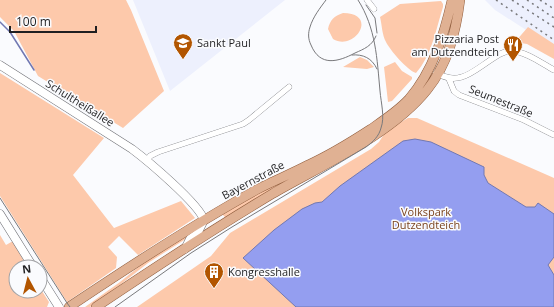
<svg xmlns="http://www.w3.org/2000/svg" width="554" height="307" font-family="'Open Sans',sans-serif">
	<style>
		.built { fill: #edf0fd }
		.green { fill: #fdc9ab }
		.water { fill: #949ef0; stroke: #7178b2 }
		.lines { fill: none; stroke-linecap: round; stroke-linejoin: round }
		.stream { stroke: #7178b2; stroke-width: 1.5 }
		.minor-casing { stroke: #6d6e73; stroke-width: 6 }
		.secondary-casing { stroke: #6d6e73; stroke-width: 9 }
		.primary-casing { stroke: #8f5c3c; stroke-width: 10 }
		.minor { stroke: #fff; stroke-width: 5.5 }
		.secondary { stroke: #fff; stroke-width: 8 }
		.primary { stroke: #e0b193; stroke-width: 9 }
		.tram { stroke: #79797c; stroke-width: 1 }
		.rail { stroke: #79797c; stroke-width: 1.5; stroke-dasharray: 2 4; stroke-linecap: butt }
		.labels { text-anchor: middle; stroke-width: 3; stroke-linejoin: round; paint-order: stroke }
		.poi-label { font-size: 11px; fill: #1f1f21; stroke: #fafbfe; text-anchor: start }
		.street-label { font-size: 11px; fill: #1f1f21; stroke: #fafbfe }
		.park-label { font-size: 11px; fill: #7a431f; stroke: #fafbfe }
	</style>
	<rect width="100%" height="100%" fill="#fafbfe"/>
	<path class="built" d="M133 0H285L170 91Z
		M485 0H554V48L495 10Z"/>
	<path class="green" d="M0 0H126L131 10 164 91 123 128 38 76 14 31 0 17Z
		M441 1 443 4V7C436 29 432 55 416 73 407 70 390 50 386 42 382 35 382 25 380 17L400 4Z
		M343 13C379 13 355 52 333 39L328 29C330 20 334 16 343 13Z
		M528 27 554 44V59L527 44 515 42Z
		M360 57 367 60 374 67 367 69 343 67Z
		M395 62 402 71 412 77V79L392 101 388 102 384 67Z
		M0 73 104 138 73 175 114 228 181 201 195 218 138 255 119 236 108 247 117 257 116 268 67 302 0 196Z
		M408 118H417L554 178V307H137L211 256 230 233 371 149 379 142 386 131Z
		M307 170 227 219 221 213 236 203Z
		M194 229 192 235 148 263 120 285 90 307H85L120 282 153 255Z
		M0 235 6 245 13 241 27 267H16V291H40V288L49 302 47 307H0Z"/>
	<path class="water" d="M415 139 431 142 484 167V175L488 183 526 207H535L538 203 554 214V257L548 265 554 275V307H296L243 258 274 230 302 209 315 203 322 202 340 186 403 141Z"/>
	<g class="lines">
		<path class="stream" d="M0 22 10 32 34 70"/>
		<defs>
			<path id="minor" d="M367 0 374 9
				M436 73C460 86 472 72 492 59 498 55 504 51 512 51 527 52 541 63 554 70
				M449 79 454 91 459 95 524 120 554 135
				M147 161 150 156 158 152 243 124 249 120 289 87"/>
			<path id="secondary" d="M0 65 132 149C148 161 199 204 204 220L197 234 190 239 185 249
				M0 214 33 267
				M40 277 59 307"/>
			<path id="primary" d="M69 307C130 266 191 226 256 190 273 181 291 174 308 165 330 155 351 142 371 129 384 120 398 111 409 99 433 71 444 35 452 0
				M96 307C154 268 212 230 272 194 322 165 391 135 427 90 448 64 456 32 460 0"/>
		</defs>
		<use href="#minor" class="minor-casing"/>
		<use href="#secondary" class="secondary-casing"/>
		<use href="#primary" class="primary-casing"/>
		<use href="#minor" class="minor"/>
		<use href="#secondary" class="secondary"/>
		<use href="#primary" class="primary"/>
		<path class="tram" d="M326 0C320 8 313 17 310 27 308 33 308 39 311 45 320 67 338 62 355 53 364 49 372 46 376 36
			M366 5 375 18 377 33
			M352 55C363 54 372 58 377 69
			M0 198 67 303 70 307
			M115 307 191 253 232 227 366 147C373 142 379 136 381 128 385 117 381 103 380 91 377 59 376 28 358 0"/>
		<path class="rail" d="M496 0 554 40
			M512 0 554 27
			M527 0 554 18
			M540 0 554 9"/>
	</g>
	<defs>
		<symbol id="university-pin" viewBox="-11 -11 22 30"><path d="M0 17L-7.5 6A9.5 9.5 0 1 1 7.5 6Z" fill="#b25500" stroke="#fafbfe"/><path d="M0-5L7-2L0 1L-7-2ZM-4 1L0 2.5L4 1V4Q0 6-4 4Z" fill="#fff"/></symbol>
		<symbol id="restaurant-pin" viewBox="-11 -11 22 30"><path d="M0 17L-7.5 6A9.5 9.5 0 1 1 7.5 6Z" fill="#b25500" stroke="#fafbfe"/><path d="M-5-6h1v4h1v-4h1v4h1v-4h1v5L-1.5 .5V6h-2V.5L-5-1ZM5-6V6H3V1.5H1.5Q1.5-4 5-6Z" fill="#fff"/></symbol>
		<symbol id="building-pin" viewBox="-11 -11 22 30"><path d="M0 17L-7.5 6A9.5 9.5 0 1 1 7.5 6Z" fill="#b25500" stroke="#fafbfe"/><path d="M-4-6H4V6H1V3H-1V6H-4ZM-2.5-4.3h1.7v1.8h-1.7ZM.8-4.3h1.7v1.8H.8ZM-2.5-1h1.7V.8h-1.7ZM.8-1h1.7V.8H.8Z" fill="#fff"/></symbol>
	</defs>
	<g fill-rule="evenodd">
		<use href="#university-pin" x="172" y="32" width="22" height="30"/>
		<use href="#restaurant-pin" x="502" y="34" width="22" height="30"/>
		<use href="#building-pin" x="203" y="261" width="22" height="30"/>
	</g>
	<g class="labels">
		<g class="poi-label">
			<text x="499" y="43" text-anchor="end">Pizzaria Post<tspan x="499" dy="13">am Dutzendteich</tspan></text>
			<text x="197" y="47">Sankt Paul</text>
			<text x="228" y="276">Kongresshalle</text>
		</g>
		<g class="street-label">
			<text transform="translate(501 101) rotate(22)" y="4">Seumestraße</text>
			<text transform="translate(80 103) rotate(32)" y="4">Schultheißallee</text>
			<text transform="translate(253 180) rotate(-28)" y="4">Bayernstraße</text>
		</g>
		<g class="park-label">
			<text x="426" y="216">Volkspark<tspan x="426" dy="13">Dutzendteich</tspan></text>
		</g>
	</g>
	<g transform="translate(28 279) rotate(353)"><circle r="19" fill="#fafbfe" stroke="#a2a3a6"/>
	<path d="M0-3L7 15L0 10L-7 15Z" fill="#b25500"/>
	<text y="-6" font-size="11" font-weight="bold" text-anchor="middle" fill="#1f1f21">N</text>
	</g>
	<path d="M10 26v6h86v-6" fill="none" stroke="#1f1f21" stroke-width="2"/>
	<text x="16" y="26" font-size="12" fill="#1f1f21" stroke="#fafbfe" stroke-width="3" paint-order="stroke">100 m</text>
</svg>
